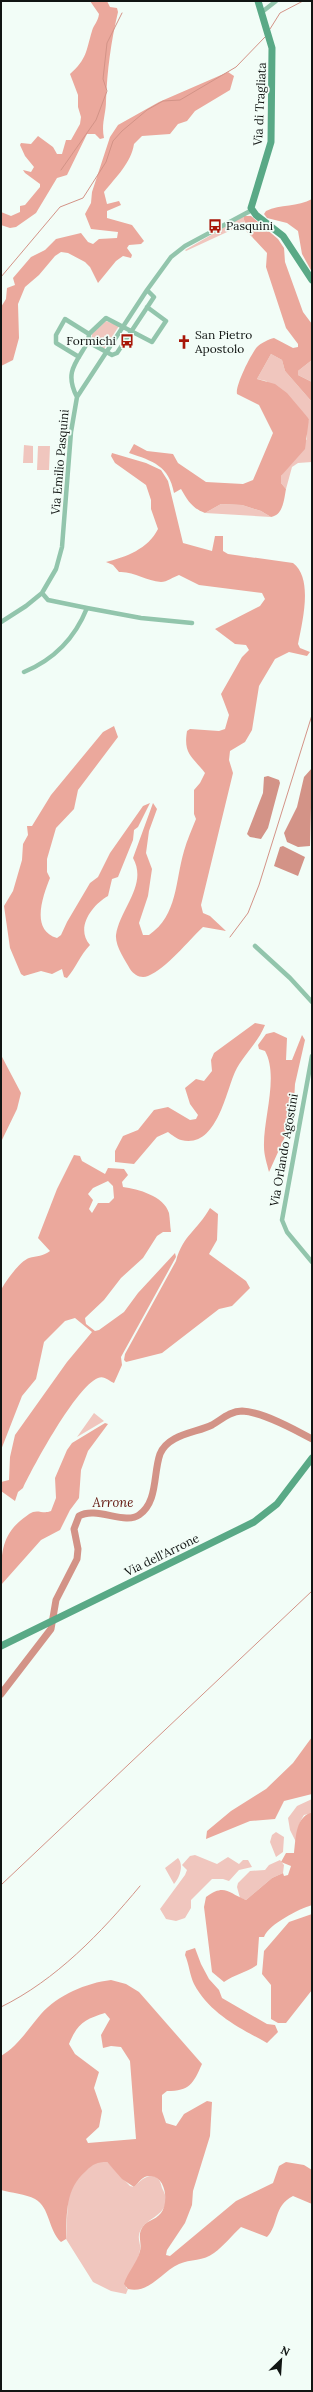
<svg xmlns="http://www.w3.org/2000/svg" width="313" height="2392" font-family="Lora,serif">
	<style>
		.green { fill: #f0c6be }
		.forest { fill: #eba89c; fill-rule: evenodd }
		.water { fill: #d39387 }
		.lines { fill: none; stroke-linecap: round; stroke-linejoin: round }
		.stream { stroke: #d39387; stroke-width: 1 }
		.river { stroke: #d39387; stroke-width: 7 }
		.street { stroke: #92c5ac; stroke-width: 4.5 }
		.secondary { stroke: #59a986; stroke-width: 7 }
		.labels { text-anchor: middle; stroke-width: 3.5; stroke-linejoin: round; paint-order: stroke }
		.street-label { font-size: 12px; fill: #111513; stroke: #f2fdf7 }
		.poi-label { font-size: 12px; fill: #111513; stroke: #f2fdf7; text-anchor: start }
		.water-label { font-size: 13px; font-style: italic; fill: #61140c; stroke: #f2fdf7 }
	</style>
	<rect width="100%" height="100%" fill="#f2fdf7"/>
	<path class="green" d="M244 216V220L253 238 243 228 238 227 186 251 185 250Z
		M106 321 119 326 104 349 91 341 92 334Z
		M271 354 282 360 285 371 312 402V462L298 463 292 467 286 489 281 483V476L307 439V425L309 419 266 381 257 379Z
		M312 360V382L298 375V371Z
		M24 445 33 446V463H23Z
		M38 446H50L49 470H37Z
		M221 504 242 505 261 511 271 517 205 513Z
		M94 1413 104 1421 77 1437Z
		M312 1799V1813L304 1815C298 1824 298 1831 296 1842L290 1830 288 1818 297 1806Z
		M276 1832 284 1837 283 1852 276 1857 270 1842 272 1835Z
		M195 1855 217 1864 228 1857 239 1864 243 1860H248L252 1867 239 1870 229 1881 223 1879H212L191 1900V1908L185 1918 176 1921 166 1919 160 1909 185 1875 187 1870 182 1865 190 1856Z
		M178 1858C184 1865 180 1877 174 1884L165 1868Z
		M280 1860 284 1865 283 1873 272 1878 246 1900 240 1898 237 1887 238 1883 250 1871 265 1870 269 1865Z
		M95 2162H107L130 2186 134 2187C144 2176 158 2168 162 2188 164 2192 167 2198 166 2202 163 2218 142 2219 139 2235 138 2240 141 2245 140 2250 138 2263 130 2276 126 2288L128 2289 126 2294 111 2291 93 2282 66 2239 68 2198 76 2179Z"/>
	<path class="forest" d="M90 1H107L110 7 117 8 118 12C111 41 107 71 106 101 106 114 101 124 104 138L100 139 95 134H87L67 175 57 178 36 213 16 227 10 228 1 225V212L11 216 20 212V206L25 205 40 187V184L25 173 23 170 31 172 34 167 25 156 20 145 21 143 31 144 38 136 53 147 57 154H62L66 140H71L80 124 81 117 78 107V95L70 74C87 59 86 51 92 31 94 24 98 22 99 14Z
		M228 72 234 76 230 90 195 111 187 121 178 124 170 134 142 136 134 144C131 163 116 177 104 192L107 204 119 201 121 205 107 211V218L132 225 144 241 141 244 129 245 127 248 132 255 131 258 123 256 116 261 98 283 90 267 85 262 68 253 61 252 55 256 39 275 25 287 18 304 19 338 13 360 1 366V307L6 299 7 288 15 285 13 278 31 257 45 250 56 239 81 233 88 242 93 244 99 239 117 238 118 232 91 229 85 214 91 203 92 192 110 137 118 125 159 102Z
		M312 199V272L302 254 298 231 287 223 267 218 264 214 266 211C280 204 298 207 312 199Z
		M244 216H251L278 239 284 248 285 262 303 312 312 324V360L298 371V375L312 382V402L285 371 282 360 271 354 257 379 275 384 287 393 309 419 305 449 281 476V483L286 489C284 500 283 515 271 517L261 511 242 505 221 504 205 513C192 508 188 501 181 489L174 493C169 466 153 461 129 453L134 444 147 451 173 454 178 463 206 482 243 484 253 480 273 433 259 405 237 394C235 386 251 354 257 347 261 343 269 339 274 338L293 348 298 347V344L286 328 266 267 267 253 253 238 244 220Z
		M112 453 146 463 161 470 168 481 183 543 212 551 215 536H223V551L228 554 293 563C313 578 303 619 298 644L300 648 310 652 307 656 289 652 275 659 259 686 252 730 245 742 230 751 229 760 233 773 201 905 203 913 210 916 226 931 203 927C188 941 167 968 148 976 141 979 134 975 130 969 125 960 115 946 116 935 120 908 148 885 133 858L153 803 157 809 149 831 146 853 152 869 148 896 139 923 143 935H149C178 915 175 881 184 851 187 840 192 829 196 819L194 814V790L200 783 205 773C193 757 183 755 187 731L190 729 219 731 225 729 229 715 221 694 242 657 249 650 246 645 235 644 215 629 260 606 265 599 262 593 199 585 179 575C173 577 167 582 161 582 146 581 134 571 119 572L113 565 106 562C126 557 148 549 158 529L151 509V500L146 485 115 463 111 456Z
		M114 726 118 737 78 790 74 809 56 828 47 859V872L50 878C43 896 30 930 57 938L61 935 67 922 90 883 98 877 110 853 143 806 150 803 138 827 134 830 133 840 118 877 112 879 108 896C92 905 75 928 90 945 80 955 76 968 67 978L64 977 62 969 52 974 41 971 24 976 21 974 10 948 4 906 13 891 22 860 23 844 28 835 27 826H32L51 795 103 732Z
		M255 1023 265 1025C258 1043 243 1055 235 1072 225 1095 216 1149 181 1140 177 1139 172 1135 168 1132L157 1137 134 1164 115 1162V1151L123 1136 138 1130 154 1110 168 1107 190 1120 196 1119 198 1115 190 1104 185 1088 196 1079 204 1081 212 1071 211 1060 214 1053Z
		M274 1032 287 1038 286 1060H292L302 1035 305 1040 295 1084 293 1119 269 1172C267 1164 264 1155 264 1147 263 1119 279 1076 265 1051L259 1049 258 1045 266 1034Z
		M1 1055 21 1093 17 1109 1 1142Z
		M74 1155 80 1156 82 1161 105 1174 108 1168 124 1169 128 1175 122 1182 123 1187C138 1189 164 1196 169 1213 170 1219 170 1226 171 1232H163L157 1236 143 1258 121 1278 104 1300 85 1318 86 1324 95 1331 99 1330 124 1312 138 1293 175 1253 176 1257 121 1357 122 1365 114 1383C109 1381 104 1375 98 1378 76 1387 34 1465 23 1488L18 1492 15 1501 1 1491V1482L9 1480 10 1457 15 1435 67 1362 92 1332 75 1318 65 1321 44 1342 36 1379 22 1396 1 1450V1290C5 1282 20 1261 29 1258 37 1256 43 1256 50 1251L38 1238 57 1189ZM108 1181 113 1186 114 1198 109 1203H98L92 1213 89 1209 93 1200 88 1194 93 1188Z
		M210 1208 218 1214 217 1240 209 1254 246 1281 250 1288 232 1306 219 1309 162 1353 126 1362 124 1360 125 1354 176 1261C183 1235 197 1231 210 1208Z
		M105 1423 108 1424 88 1451 81 1470 79 1498 70 1510 60 1530 41 1540 1 1585C1 1559 0 1538 20 1521 24 1518 28 1514 33 1512 39 1510 44 1514 51 1511L56 1498 55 1478 67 1450 72 1443Z
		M312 1737V1794L284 1801 275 1819 250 1821 206 1839 207 1831 231 1811 266 1789 293 1763Z
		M310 1813H312V1905C299 1909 269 1924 264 1937H259L257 1965C246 1973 235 1974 224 1982L212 1972 204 1907 206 1897C225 1883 228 1893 246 1900L272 1878 283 1873 284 1876 288 1875 291 1866 281 1862 286 1853H294C296 1839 295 1819 310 1813Z
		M312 1914V1990L286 2023H278L271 2019V1985L262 1974 264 1951 289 1922Z
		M195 1948 201 1964 209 1979 219 1990 222 1998 267 2024 275 2025 278 2032 267 2043C240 2028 210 2014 194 1984 190 1976 189 1964 185 1955L186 1951Z
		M111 1980 126 1984 139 1992 202 2064C193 2084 190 2091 167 2091L162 2095V2111L166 2123 176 2126 184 2114 207 2101 212 2102 210 2136 193 2191 192 2205 185 2223 167 2250 166 2255 170 2256 236 2201 273 2183 279 2166 286 2162 304 2165 312 2170V2204L293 2196C273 2206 279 2225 267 2237L241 2227C232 2235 224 2246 214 2253 204 2261 190 2259 179 2264 161 2272 150 2294 128 2289L124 2284C127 2273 137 2263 140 2251 142 2244 138 2237 141 2230 145 2220 155 2221 161 2213 169 2203 166 2177 151 2176 143 2175 139 2182 134 2187L122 2179 107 2162C97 2162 93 2164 86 2171 65 2189 67 2213 66 2239L61 2242C48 2230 50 2207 35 2199 26 2194 11 2193 1 2190V2056C18 2046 28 2029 41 2014 58 1995 86 1983 111 1980ZM105 2013 110 2019 101 2035 103 2048 111 2046 121 2047 130 2061 136 2139 88 2143 86 2139 99 2127 102 2111 94 2088 99 2072 75 2054 69 2044C77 2024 85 2019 105 2013Z"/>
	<path class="water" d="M312 768 310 846 298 847 287 842 284 833 297 807 304 777Z
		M268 776 279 780 280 783 268 828 261 839 250 837 247 834 263 793 264 777Z
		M283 846 305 857 298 876 274 866 280 847Z"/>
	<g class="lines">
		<path class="stream" d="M270 29 280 13 303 1
			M61 170 96 120 107 91 103 79 107 43 122 13
			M1 277 60 207 83 198 106 162 113 141 122 131 147 110 163 101 180 100 236 67 265 37
			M230 937 248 913 259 885 312 715
			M1 1885 312 1591
			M1 2007C56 1980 101 1933 140 1886"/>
		<path class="river" d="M1 1694 51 1629 56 1600 77 1559 78 1549 74 1529 79 1516C96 1506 125 1525 139 1515 158 1502 153 1474 160 1454 168 1434 196 1433 212 1425 221 1420 230 1411 242 1411 263 1412 294 1429 312 1439"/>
		<path class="street" d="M262 12 276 1
			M88 342 89 334 106 318 152 342 166 321 147 307
			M79 357 56 343V335L65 319 89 334
			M77 397C64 372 76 363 88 342L112 355 117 353 154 297 147 290
			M42 593 48 600 87 608 141 618 192 623
			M1 622 26 606 42 593 56 569 62 547 71 432 77 397 147 290 171 257 185 246 252 210
			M24 672C53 660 75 638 87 608
			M255 946 290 978 312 1002
			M312 1056 282 1220 287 1232 312 1262"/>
		<path class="secondary" d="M258 1 272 48 271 142 251 208 256 215 283 236 312 280
			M1 1646 254 1522 277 1504 312 1458"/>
	</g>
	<defs>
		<symbol id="bus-bare" viewBox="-9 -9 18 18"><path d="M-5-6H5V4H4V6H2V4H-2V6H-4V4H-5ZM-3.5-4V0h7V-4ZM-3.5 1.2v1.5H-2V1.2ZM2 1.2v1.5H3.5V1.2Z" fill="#a81608" stroke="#f2fdf7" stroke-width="2.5" paint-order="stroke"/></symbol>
		<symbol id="church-bare" viewBox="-9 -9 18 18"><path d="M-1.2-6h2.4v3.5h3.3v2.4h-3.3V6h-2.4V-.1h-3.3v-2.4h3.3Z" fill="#a81608" stroke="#f2fdf7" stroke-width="2.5" paint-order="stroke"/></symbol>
	</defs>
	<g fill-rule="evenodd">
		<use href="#bus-bare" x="205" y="216" width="20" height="20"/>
		<use href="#bus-bare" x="117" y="331" width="20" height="20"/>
		<use href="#church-bare" x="174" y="332" width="20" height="20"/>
	</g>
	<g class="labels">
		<g class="street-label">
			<text transform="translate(260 104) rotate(-87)" y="4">Via di Tragliata</text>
			<text transform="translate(60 462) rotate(-85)" y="4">Via Emilio Pasquini</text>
			<text transform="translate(284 1150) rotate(-80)" y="4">Via Orlando Agostini</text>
			<text transform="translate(162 1555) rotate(-26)" y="4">Via dell'Arrone</text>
		</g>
		<g class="poi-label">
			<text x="226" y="230">Pasquini</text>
			<text x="195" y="339">San Pietro<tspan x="195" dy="14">Apostolo</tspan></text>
			<text x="116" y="345" text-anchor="end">Formichi</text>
		</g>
		<g class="water-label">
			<text x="113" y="1507">Arrone</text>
		</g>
	</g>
	<rect width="313" height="2392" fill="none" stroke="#111513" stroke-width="4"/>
	<g transform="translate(281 2360) rotate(25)" stroke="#f2fdf7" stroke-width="3" paint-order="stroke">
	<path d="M0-3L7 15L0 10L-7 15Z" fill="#111513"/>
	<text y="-6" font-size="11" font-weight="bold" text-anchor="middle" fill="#111513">N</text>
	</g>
</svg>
